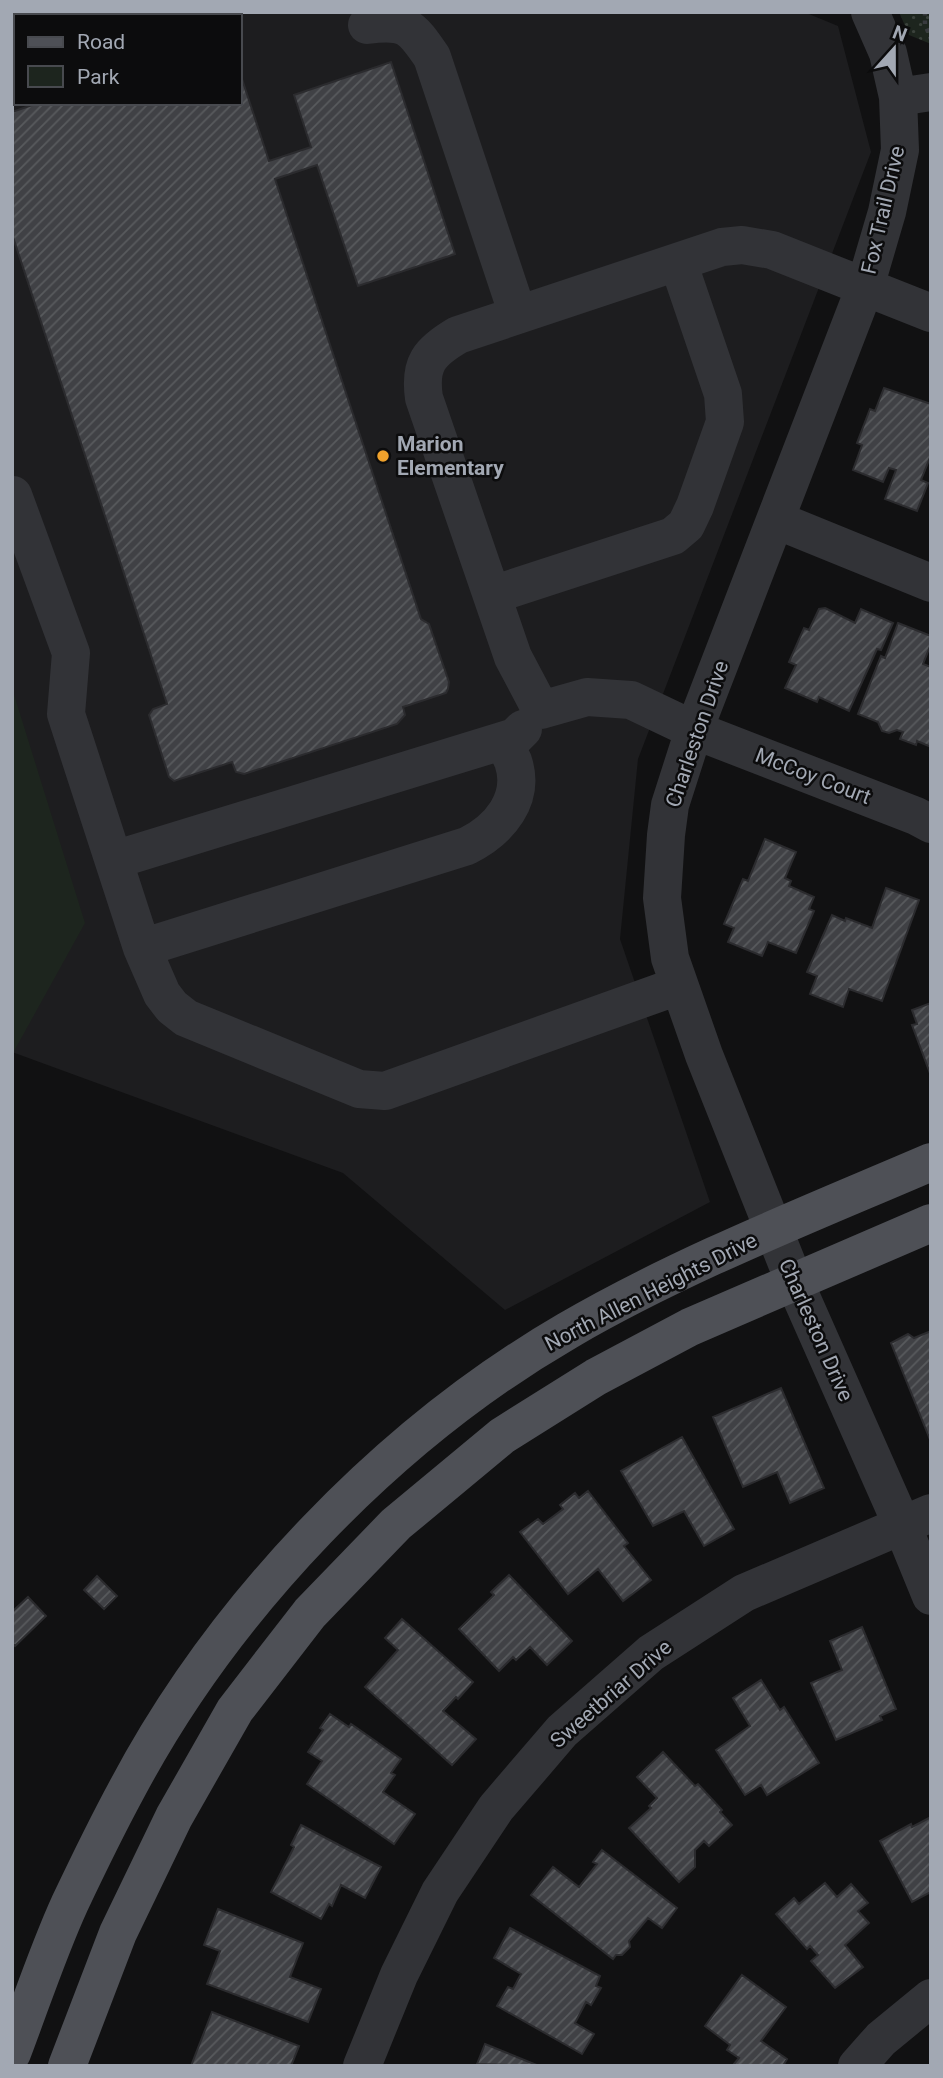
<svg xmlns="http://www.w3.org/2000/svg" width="943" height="2078" font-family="Roboto,sans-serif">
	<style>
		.built { fill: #1d1d1f; fill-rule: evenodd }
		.green { fill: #1d251e }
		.park { fill: url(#park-dots) }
		.building { fill: url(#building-hatch); stroke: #2b2b2e; stroke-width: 2 }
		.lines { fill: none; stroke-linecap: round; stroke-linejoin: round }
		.path { stroke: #383a3e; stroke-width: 4.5; stroke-dasharray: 3.5 5; stroke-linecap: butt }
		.minor { stroke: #323337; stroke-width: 38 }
		.major { stroke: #4e5056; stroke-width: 38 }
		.poi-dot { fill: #efa12c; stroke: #0c0c0d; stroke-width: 2.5 }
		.labels { text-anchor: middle; stroke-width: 5; stroke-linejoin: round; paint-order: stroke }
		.street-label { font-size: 21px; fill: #a2a8b3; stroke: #0c0c0d }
		.poi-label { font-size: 21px; font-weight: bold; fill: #a2a8b3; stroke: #0c0c0d; text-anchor: start }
	</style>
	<defs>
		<pattern id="park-dots" width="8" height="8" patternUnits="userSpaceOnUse" patternTransform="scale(1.75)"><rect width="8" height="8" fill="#1d251e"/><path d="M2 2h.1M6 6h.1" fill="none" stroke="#3b423c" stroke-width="1.8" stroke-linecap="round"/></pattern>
		<pattern id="building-hatch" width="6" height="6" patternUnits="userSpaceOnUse" patternTransform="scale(1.75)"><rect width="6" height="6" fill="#404145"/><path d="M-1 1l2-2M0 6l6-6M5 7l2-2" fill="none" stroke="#585a5d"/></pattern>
	</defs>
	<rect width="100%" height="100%" fill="#111112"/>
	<path class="built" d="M12 12H804L838 26 871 152 638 759 620 939 710 1202 505 1310 343 1173 12 1052ZM16 16H240V103H16Z"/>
	<path class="green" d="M12 688 85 923 13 1053 12 1052Z"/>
	<path class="park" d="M899 12H931V44L909 35Z"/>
	<path class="building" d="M391 62 455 254 358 286 317 165 275 179 421 619 429 624 449 682 448 689 446 693 403 707 405 715 397 724 244 774 236 772 232 762 174 781 169 777 149 715 153 709 167 704 12 234V112L38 103H240V73L269 161 311 147 294 95Z
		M884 388 931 404V455L921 480 928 483 917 511 885 499 896 470 889 468 883 482 853 470 862 445 857 443 870 409 875 411Z
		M825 608 855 623 861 609 893 623 881 650 877 649 849 711 819 697 817 702 785 688 796 665 789 662 804 628 809 630 819 609Z
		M898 623 931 636V644L923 664 931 667V747L917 741 916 745 900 739 903 732 897 730 889 733 882 731 878 722 858 714 881 656 885 658Z
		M765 839 796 852 785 878 791 881 789 886 814 897 809 909 814 911 796 953 768 942 762 956 728 942 734 928 724 924 743 879 748 881Z
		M886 888 919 900 882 1001 849 989 843 1007 810 994 817 976 807 972 832 915 845 921 846 918 872 928Z
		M931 1003V1076L912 1025 917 1024 912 1010Z
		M931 1331V1442L891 1343 908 1334 914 1338Z
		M781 1388 824 1488 790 1503 777 1472 743 1487 713 1417Z
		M682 1437 734 1529 704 1546 684 1511 653 1526 621 1471Z
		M588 1491 628 1543 624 1546 651 1580 623 1601 598 1569 568 1594 520 1532 538 1519 543 1524 563 1509 560 1505 575 1493 579 1498Z
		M509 1575 572 1641 547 1665 530 1647 516 1660 513 1657 499 1671 459 1629 494 1595 491 1592Z
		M97 1576 117 1596 104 1609 84 1590Z
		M28 1597 46 1616 15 1646 12 1643V1612Z
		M402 1619 473 1682 458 1699 456 1697 443 1711 476 1739 452 1765 365 1687 398 1650 385 1638Z
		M862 1627 896 1709 880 1716 882 1720 836 1740 811 1683 842 1670 830 1641Z
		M761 1680 780 1710 784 1707 819 1763 767 1795 761 1785 745 1795 716 1750 750 1726 733 1698Z
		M330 1714 349 1727 351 1724 401 1759 391 1773 395 1775 383 1792 415 1814 394 1844 307 1784 322 1761 308 1752 323 1730 320 1728Z
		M663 1752 695 1786 698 1784 722 1810 720 1812 732 1825 709 1846 704 1841 695 1850V1867L679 1882 629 1828 651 1808 649 1806 657 1798 637 1777Z
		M931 1817V1892L912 1902 880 1841 911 1824 912 1827Z
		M301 1825 381 1867 365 1898 341 1885 332 1906 329 1904 321 1919 271 1892 294 1847 291 1845Z
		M602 1850 677 1908 662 1928 648 1918 629 1941 630 1947 622 1955H616L613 1959 531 1895 553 1867 579 1887 597 1864 593 1862Z
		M825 1883 837 1897 851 1884 868 1903 858 1911 869 1923 845 1945 863 1967 835 1988 811 1961 818 1955 810 1946 807 1949 776 1914 794 1898 799 1904Z
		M218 1909 303 1943 290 1977 321 1989 308 2022 207 1984 220 1951 204 1945Z
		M510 1928 600 1976 596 1986 601 1988 591 2005 586 2002 575 2023 594 2034 582 2054 497 2006 508 1987 513 1989 521 1974 494 1958Z
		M742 1975 786 2007 761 2041 787 2059 783 2066H736L734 2064 739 2058 727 2050 730 2045 705 2026Z
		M212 2012 299 2046 291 2066H191Z
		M485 2044 539 2066 477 2064Z"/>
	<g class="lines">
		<path class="path" d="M925 12V24L931 39"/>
		<path class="minor" d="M870 12 888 53 898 97 900 150 887 212 865 287 694 730 670 805 666 835 662 898 670 958 704 1055 794 1281 902 1525 931 1596
			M367 25C406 20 411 26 432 57L518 315
			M898 97 931 92
			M931 313 772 250 742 245 722 247 458 335C429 352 419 364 424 398L513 657 541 710 587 697 631 700 694 730 916 816 931 824
			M13 495 71 653 66 714 142 948 162 994 172 1007 186 1018 359 1089 385 1091 678 986
			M776 520 931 583
			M492 595 673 536 686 525 695 506 725 422 723 394 678 262
			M114 860 502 741 515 737 523 729
			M142 948 467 846C499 830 526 799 513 761 510 754 506 747 502 741
			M362 2066 399 1975 440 1892 496 1808 562 1731 651 1653 744 1593 931 1513
			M857 2066 881 2039 931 1998"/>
		<path class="major" d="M12 2053C31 2003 48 1951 70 1903 88 1865 107 1826 127 1789 224 1606 388 1435 567 1331 680 1265 810 1214 931 1162
			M67 2066 118 1933 174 1817 235 1710 310 1613 396 1524 502 1436 596 1377 690 1327 931 1223"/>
	</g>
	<circle class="poi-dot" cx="383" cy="456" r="7"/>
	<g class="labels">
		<g class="street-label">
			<text transform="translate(883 210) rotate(-77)" y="7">Fox Trail Drive</text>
			<text transform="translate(697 734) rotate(-71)" y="7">Charleston Drive</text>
			<text transform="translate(813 776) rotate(21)" y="7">McCoy Court</text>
			<text transform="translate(651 1292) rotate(-27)" y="7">North Allen Heights Drive</text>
			<text transform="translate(816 1330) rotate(66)" y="7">Charleston Drive</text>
			<text transform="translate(611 1694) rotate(-41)" y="7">Sweetbriar Drive</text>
		</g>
		<g class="poi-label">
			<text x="397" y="451">Marion<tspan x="397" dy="24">Elementary</tspan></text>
		</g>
	</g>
	<rect width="943" height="2078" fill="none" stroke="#a2a8b3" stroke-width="28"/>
	<rect x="14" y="14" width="228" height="91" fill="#0c0c0d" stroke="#484a4f" stroke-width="2"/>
	<rect x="28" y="37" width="35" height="10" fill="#4e5056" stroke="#484a4f" stroke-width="2"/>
	<text x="77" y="49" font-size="21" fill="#a2a8b3">Road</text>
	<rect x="28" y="66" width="35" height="21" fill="#1d251e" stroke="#484a4f" stroke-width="2"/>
	<text x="77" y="84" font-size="21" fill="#a2a8b3">Park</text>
	<g transform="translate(894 49) rotate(21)" stroke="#0c0c0d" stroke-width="5" paint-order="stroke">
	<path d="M0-5L12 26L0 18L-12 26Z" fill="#a2a8b3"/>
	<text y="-10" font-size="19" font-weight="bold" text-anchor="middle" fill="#a2a8b3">N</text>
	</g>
</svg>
